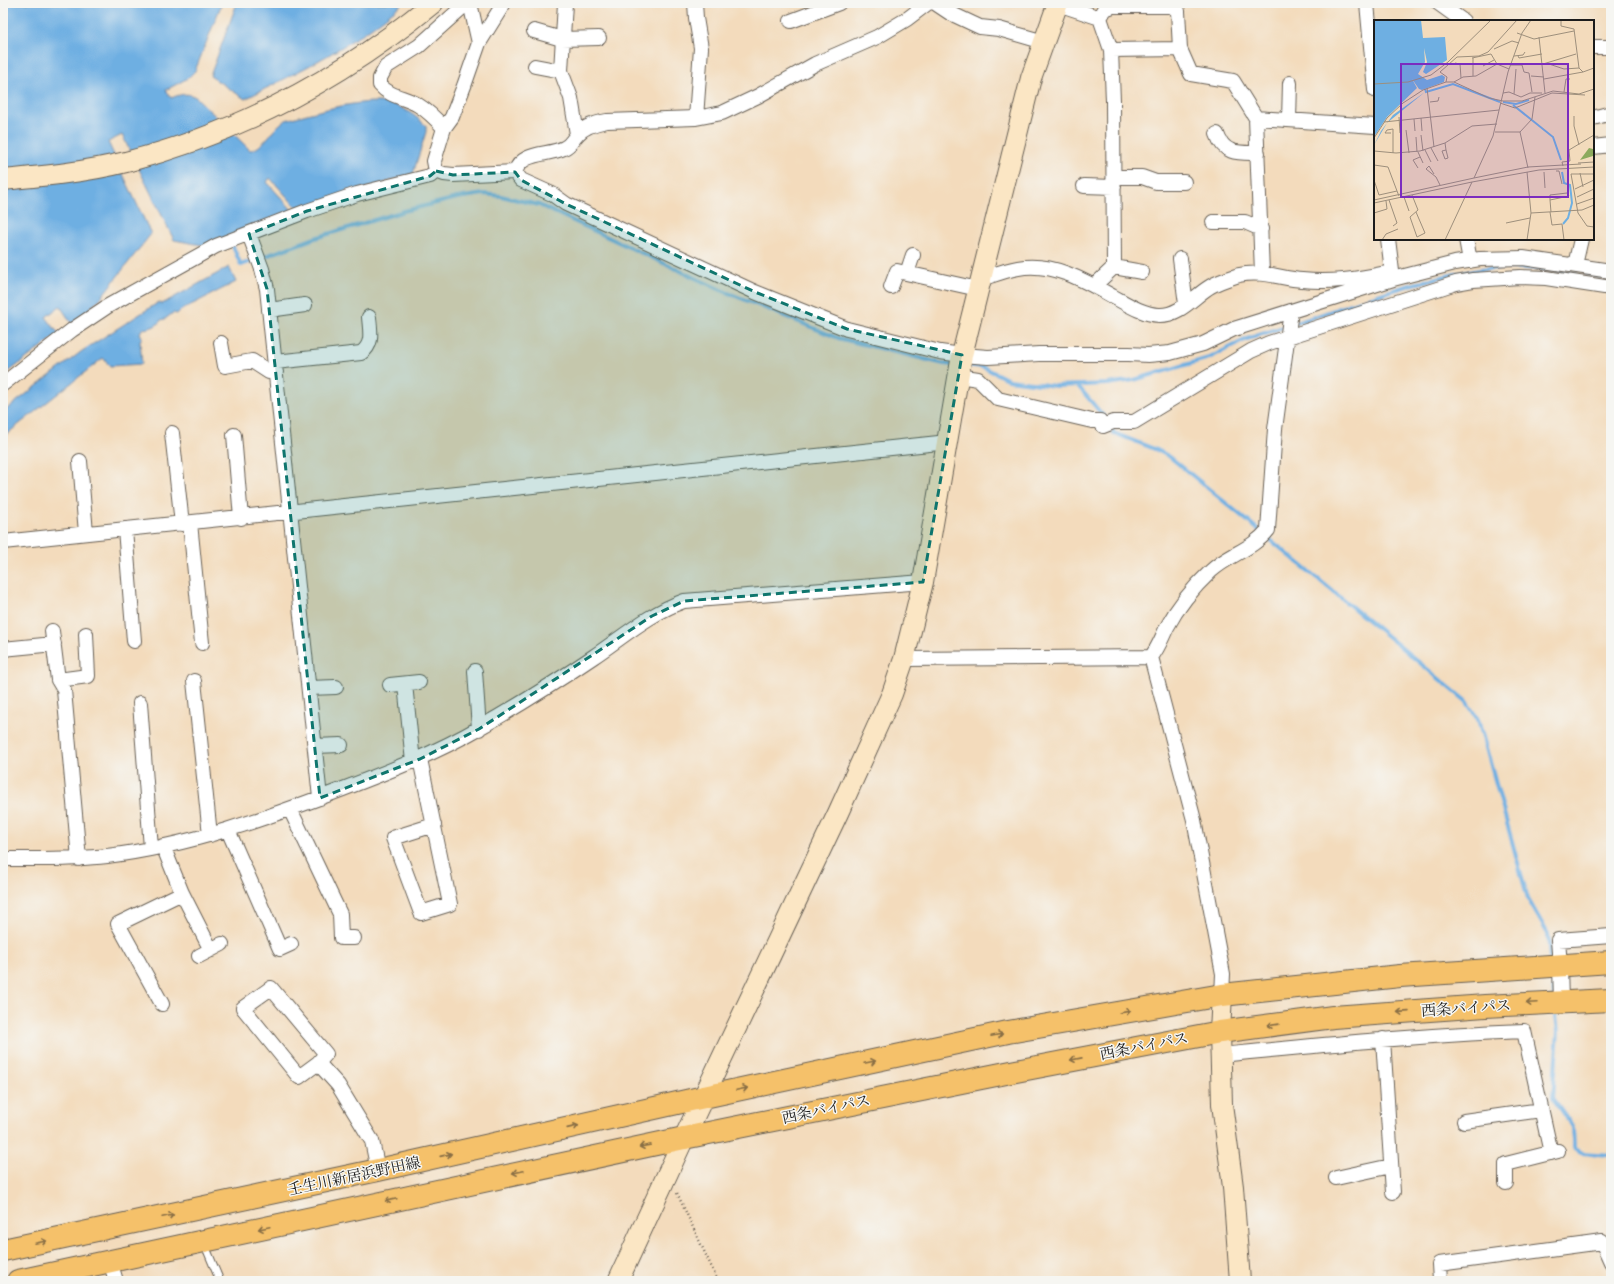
<svg xmlns="http://www.w3.org/2000/svg" width="1614" height="1284" font-family="'IM FELL DW Pica','Noto Serif JP',serif">
	<style>
		.water { fill: #6eafe2; stroke: #45667f }
		.lines { fill: none; stroke-linecap: round; stroke-linejoin: round }
		.stream { stroke: #6eafe2; stroke-width: 4 }
		.lane-casing { stroke: #675f54; stroke-width: 9 }
		.street-casing { stroke: #675f54; stroke-width: 16 }
		.secondary-casing { stroke: #675f54; stroke-width: 22 }
		.primary-casing { stroke: #675f54; stroke-width: 24 }
		.highway-casing { stroke: #675f54; stroke-width: 24 }
		.path { stroke: #675f54; stroke-width: 2.5; stroke-dasharray: 1 3; stroke-linecap: butt }
		.lane { stroke: #fff; stroke-width: 7 }
		.street { stroke: #fff; stroke-width: 14 }
		.secondary { stroke: #fbe6c4; stroke-width: 20 }
		.primary { stroke: #f5c16b; stroke-width: 22 }
		.highway { stroke: #f5c16b; stroke-width: 22 }
		.oneway { stroke: #886e44 }
		.marked { fill: #0f766e; fill-opacity: 0.2; stroke: #0f766e; stroke-width: 3; stroke-dasharray: 8 5; stroke-linejoin: round }
		.labels { text-anchor: middle; stroke-width: 3; stroke-linejoin: round; paint-order: stroke }
		.street-label { font-size: 15px; fill: #1c1c1c; stroke: #f6f6f2 }
		.inset-river { fill: none; stroke: #6eafe2; stroke-width: 2 }
		.inset-road { fill: none; stroke: #9d8f7c; stroke-width: 1 }
		.view { fill: #7b2cbf; fill-opacity: 0.15; stroke: #7b2cbf; stroke-width: 2 }
		.inset-edge { fill: none; stroke: #1c1c1c; stroke-width: 2 }
	</style>
	<rect width="100%" height="100%" fill="#f6f6f2"/>
	<filter id="ink" filterUnits="userSpaceOnUse"><feTurbulence type="fractalNoise" baseFrequency=".025" numOctaves="2"/><feDisplacementMap in="SourceGraphic" scale="8" xChannelSelector="R" yChannelSelector="G"/><feConvolveMatrix kernelMatrix="1 2 1 2 8 2 1 2 1" color-interpolation-filters="sRGB"/></filter>
	<filter id="wash" filterUnits="userSpaceOnUse"><feTurbulence type="fractalNoise" baseFrequency=".012" numOctaves="4" result="noise"/><feDisplacementMap in="SourceGraphic" scale="16" xChannelSelector="R" yChannelSelector="G"/><feGaussianBlur stdDeviation="0.9" result="paint"/><feColorMatrix in="noise" values="0 0 0 0 0 0 0 0 0 0 0 0 0 0 0 0 0 1.4 0 .05"/><feComposite in="paint" operator="in"/></filter>
	<g filter="url(#wash)">
		<rect width="100%" height="100%" fill="#f3dbbc"/>
		<path class="water" d="M3 3H222L195 71 188 78 166 90 171 98C181 94 188 92 197 98L250 150C264 149 273 126 286 120 309 113 364 98 387 103 400 105 417 116 426 126V132L413 174 298 209 270 178 267 182 293 211 207 246 174 240 122 135 108 142 151 234 98 301 72 324 60 306 46 317 59 334 3 376Z
			M237 3H403C356 44 300 71 245 99L210 76Z
			M229 267 236 282 181 310 177 314 173 313 165 319 161 320C157 327 150 328 142 329L140 333 142 337 140 341 142 364 110 366 103 358 3 437V412L82 351 159 302 162 304Z"/>
		<g class="lines">
			<path class="stream" d="M231 242 241 265 315 238 404 211 457 198 484 194 501 196 539 205 721 290 838 338 944 364 954 365
				M1586 274 1611 279
				M1293 324C1359 302 1427 274 1497 268 1523 266 1550 270 1576 273
				M965 365 983 367 1009 380 1055 386 1108 384 1134 380 1209 358 1247 339 1286 326
				M1078 386 1106 419
				M1110 425 1114 433 1157 450 1170 457 1466 701 1478 719 1528 899 1548 934 1550 959
				M1552 972 1554 997
				M1555 1009 1558 1031 1553 1098 1573 1127 1574 1148 1581 1153 1611 1155"/>
		</g>
	</g>
	<g filter="url(#ink)">
		<g class="lines">
			<defs>
				<path id="lane" d="M204 1243 220 1281"/>
				<path id="street" d="M467 3 419 46 386 67 380 78V85C390 97 405 97 418 105 428 111 436 119 444 128L434 161 436 171 444 174 453 175 515 172 521 180 552 194 566 204 755 292 847 329 940 352 962 355 988 357 1039 354H1129L1148 355 1170 353 1203 344 1234 329 1393 279 1455 263 1480 259 1523 258 1611 271
					M565 3 561 71 571 98 577 134
					M695 3 696 18 701 48 696 118
					M935 3 950 13 980 27 999 29 1044 42
					M1367 3 1375 90
					M1438 3 1463 21
					M1058 4 1100 18 1105 9 1113 6H1172L1178 11 1180 49 1191 74 1233 81 1256 118 1262 273
					M1100 18 1111 50 1180 49
					M791 21 839 3
					M534 31 562 39 599 38
					M479 43 504 3
					M1593 47H1611
					M535 66 561 71
					M1256 118 1375 126
					M1593 118 1611 113
					M1289 120 1290 83
					M444 128 452 117 464 86 479 43 470 3
					M1217 134C1224 155 1239 153 1258 153
					M1593 147 1611 145
					M515 172C522 151 547 156 564 148 571 145 572 140 577 135 584 126 596 123 607 121L696 118 722 113 758 96 815 64 877 37 907 19 928 3
					M1114 177H1142L1156 182H1184
					M1084 186 1114 187
					M1213 222H1245L1261 229
					M249 234 262 269 267 289 320 798
					M1388 239 1393 279
					M1466 239 1470 261
					M1180 259 1186 304
					M1575 265 1581 239
					M1114 267 1142 272
					M907 273 913 255
					M981 279C993 275 1006 270 1018 268 1052 262 1084 280 1112 296 1127 304 1142 314 1159 315 1180 316 1195 295 1211 286 1220 281 1230 278 1239 275 1261 270 1280 278 1302 280 1331 283 1357 279 1386 273
					M1094 286 1114 267 1113 101 1111 50
					M891 287 897 271 978 289
					M269 310 305 305
					M221 343 225 366 252 361 269 372H276
					M275 362 361 353C374 344 370 331 369 317
					M959 376 978 379 998 399 1092 421H1100L1103 426 1113 422H1134L1251 351 1269 343 1456 283 1473 280 1520 277 1546 278 1611 288
					M3 384 72 330 108 306 216 246 307 211 357 194 430 176 436 171
					M172 433 182 524
					M234 435 241 518
					M80 461 86 533
					M190 523 202 643
					M125 529 134 641
					M3 542 948 442
					M52 631 58 680 64 690 79 859
					M3 649 54 644
					M904 659 1151 657
					M475 671 479 729
					M58 680 88 676 86 634
					M194 681 210 835
					M405 684 413 762
					M390 685 419 682
					M309 688 336 687
					M140 703 151 848
					M315 746 341 745
					M420 759 450 904 421 913 393 838 434 825
					M290 809 340 914 341 938H354
					M228 830 280 949 291 944
					M163 846 182 893 211 950
					M3 859C38 859 73 860 107 856 189 846 267 818 343 789 390 771 436 753 479 728 518 706 556 682 593 657 623 637 650 613 684 601L923 582
					M199 956 222 944
					M1222 995 1223 974 1194 820 1151 657C1159 647 1162 637 1167 627 1178 606 1194 587 1211 571 1228 555 1253 549 1268 530L1275 429 1291 311
					M1561 1002 1560 965 1558 940 1611 936
					M162 1004 118 924 182 893
					M1383 1039 1393 1192
					M1220 1055C1321 1045 1422 1035 1524 1031L1551 1153
					M318 1063 326 1054 271 988 243 1008 299 1077 318 1063 338 1085 372 1141 378 1170
					M1464 1121 1541 1110
					M1336 1178 1391 1166
					M1506 1183V1164L1558 1151
					M110 1261 116 1281
					M1440 1281 1439 1264 1602 1242 1611 1262"/>
				<path id="secondary" d="M3 180C44 176 86 172 126 162 239 133 343 77 433 3
					M1222 995 1220 1032 1222 1104 1233 1187 1240 1281
					M618 1281 684 1138 838 813 892 694 904 659 923 582 962 355 1031 78 1058 3"/>
				<path id="primary" d="M3 1250 378 1170 704 1097
					M18 1281 684 1138"/>
				<path id="highway" d="M704 1097 1008 1032 1222 995 1400 976 1611 962
					M684 1138 1016 1071 1220 1032 1333 1017 1485 1006 1611 1000"/>
			</defs>
			<use href="#lane" class="lane-casing"/>
			<use href="#street" class="street-casing"/>
			<use href="#secondary" class="secondary-casing"/>
			<use href="#primary" class="primary-casing"/>
			<use href="#highway" class="highway-casing"/>
			<path class="path" d="M677 1193 718 1281"/>
			<use href="#lane" class="lane"/>
			<use href="#street" class="street"/>
			<use href="#secondary" class="secondary"/>
			<use href="#primary" class="primary"/>
			<use href="#highway" class="highway"/>
		</g>
		<defs><path id="oneway-shaft" d="M-6 0H5M1.5-3L5.5 0L1.5 3" fill="none" stroke-width="1.6" stroke-linecap="round" stroke-linejoin="round"/></defs>
		<g class="oneway">
			<use href="#oneway-shaft" transform="translate(1532 1003) rotate(177)"/>
			<use href="#oneway-shaft" transform="translate(1125 1012) rotate(-10)"/>
			<use href="#oneway-shaft" transform="translate(1403 1012) rotate(176)"/>
			<use href="#oneway-shaft" transform="translate(1273 1025) rotate(172)"/>
			<use href="#oneway-shaft" transform="translate(997 1035) rotate(-12)"/>
			<use href="#oneway-shaft" transform="translate(1076 1059) rotate(169)"/>
			<use href="#oneway-shaft" transform="translate(870 1062) rotate(-12)"/>
			<use href="#oneway-shaft" transform="translate(742 1089) rotate(-12)"/>
			<use href="#oneway-shaft" transform="translate(573 1127) rotate(-13)"/>
			<use href="#oneway-shaft" transform="translate(645 1146) rotate(169)"/>
			<use href="#oneway-shaft" transform="translate(446 1155) rotate(-13)"/>
			<use href="#oneway-shaft" transform="translate(518 1172) rotate(168)"/>
			<use href="#oneway-shaft" transform="translate(391 1200) rotate(168)"/>
			<use href="#oneway-shaft" transform="translate(168 1216) rotate(-12)"/>
			<use href="#oneway-shaft" transform="translate(264 1228) rotate(168)"/>
			<use href="#oneway-shaft" transform="translate(41 1242) rotate(-12)"/>
		</g>
	</g>
	<path class="marked" d="M436 171 453 175 515 172 521 180 566 204 755 292 847 329 962 355 923 582 684 601 652 616 479 729 420 759 320 798 267 289 249 234 307 211 430 176Z"/>
	<g class="labels">
		<g class="street-label">
			<text transform="translate(1466 1008) rotate(-4)" y="5">西条バイパス</text>
			<text transform="translate(1144 1046) rotate(-11)" y="5">西条バイパス</text>
			<text transform="translate(826 1109) rotate(-12)" y="5">西条バイパス</text>
			<text transform="translate(354 1176) rotate(-12)" y="5">壬生川新居浜野田線</text>
		</g>
	</g>
	<g transform="translate(1374 20)">
		<rect width="220" height="220" fill="#f3dbbc"/>
		<path d="M215 128 219 129V136L206 140Z" fill="#8caa5d"/>
		<path d="M0 0H47L49 18 71 17 73 40 52 54 49 52 53 42 50 28 51 42 44 54 53 60 68 55 71 57 70 62 48 70 45 69 38 59 43 68 13 97 0 117ZM51 72 13 103 0 125 7 111 19 95Z" fill="#6eafe2"/>
		<path class="inset-river" d="M51 69 52 72 79 64 126 82M129 82 142 84 155 80M139 85 179 117 187 140M188 152 190 163 196 165 198 183 194 198 189 204"/>
		<path class="inset-road" d="M143 0 114 32 105 36 83 37 66 52 73 57 72 62H80L115 78 129 81H148L179 71 205 74 220 69M187 0V6L200 9 205 48 209 52 220 48M143 13 160 19 200 11M165 17 171 73M120 29 138 21 145 23M140 36 149 35 151 32M144 36 145 38 168 34M98 38 117 34 123 44 135 49M99 38V56M81 43 86 44 87 58M169 44 202 34M175 44 190 49 205 48M137 45H148L150 52 155 53 158 72M109 46 120 40M157 56 170 57M170 59 209 52M80 62 89 57 102 56 123 44M0 64 34 62 57 55 74 42 117 0M53 68 60 127M190 72 192 59H196M129 73 135 72 147 77 156 73H168M140 74 142 49M56 82 64 81 65 77M126 83 141 88 178 73 211 75M200 96V106L205 125M25 97 26 113M47 98 48 111M40 99 41 111M10 102 125 90M32 110 35 133M121 112H146M17 113H11L13 110 19 109V133M47 115 49 131M42 117 43 132M0 118 13 98 29 83 49 70 72 62M71 123 72 130 74 138 71 139 68 131 72 130M57 128 64 141M51 130 57 142M0 131 22 133 46 131 71 123 98 106 123 104M44 132 49 143M204 143 220 142M0 145 14 147 23 171M189 146 188 142 196 141 195 130 220 115M44 148 39 140 46 137M154 148 146 112 158 99 161 77M182 151H185L188 164M153 152 157 193 153 220M170 152 171 168M206 153 209 167M60 154 55 146 52 149 62 157 66 165M220 154H197L204 193 213 206 220 207M100 158 119 116 134 52 148 13 157 0M100 158 154 147 207 144M0 160 5 175 23 171 25 176M98 162 165 150 220 147M201 169 220 160M38 175 44 190 36 197 43 217 51 213 42 192M30 177 35 191M203 177 220 169M0 180 100 158M15 180 23 203 19 206M176 180 195 176 193 173 176 175V180L177 192M0 183 98 162M203 184 220 178M176 192 178 205 188 204 190 220M0 193 13 189 12 181M157 193 208 190 220 185M132 203 156 198M8 220 12 214 24 209M71 220 98 162"/>
		<path class="view" d="M27 44H194V177H27Z"/>
		<rect width="220" height="220" class="inset-edge"/>
	</g>
	<rect width="1614" height="1284" fill="none" stroke="#f6f6f2" stroke-width="16"/>
</svg>
